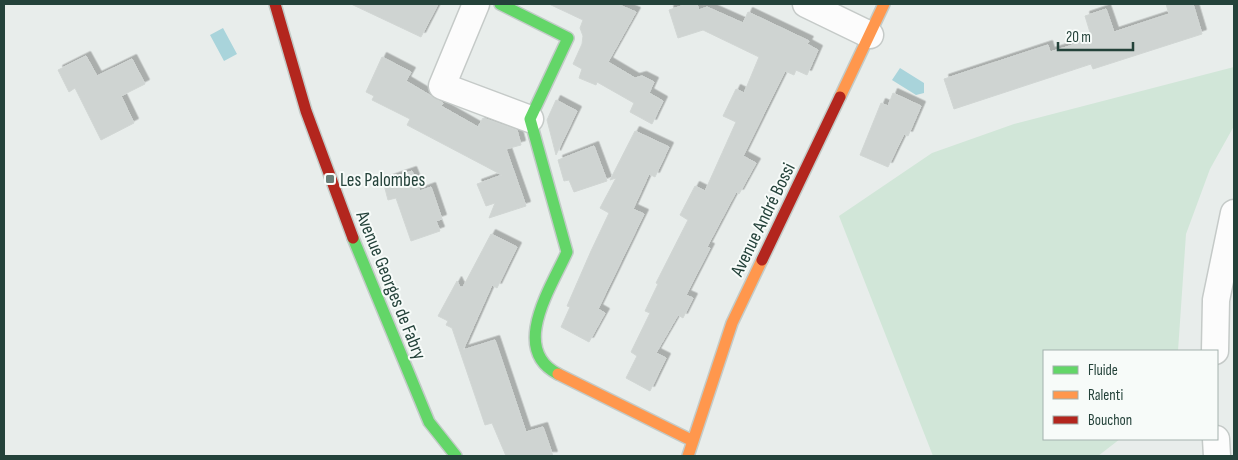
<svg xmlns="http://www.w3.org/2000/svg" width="1238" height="460" font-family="'Sofia Sans Condensed',sans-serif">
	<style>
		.green { fill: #d1e6d8 }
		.water { fill: #a9d4db }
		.building { fill: #cfd4d2; stroke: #d1d6d4; filter: url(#shadow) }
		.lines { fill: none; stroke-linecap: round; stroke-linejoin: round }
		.street-casing { stroke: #c5cac8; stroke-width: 29 }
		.fast-casing { stroke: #c3cbc8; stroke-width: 14 }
		.slow-casing { stroke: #c3cbc8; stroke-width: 14 }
		.jam-casing { stroke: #c3cbc8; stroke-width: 14 }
		.street { stroke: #fcfcfc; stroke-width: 26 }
		.fast { stroke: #63d668; stroke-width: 11 }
		.slow { stroke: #ff974d; stroke-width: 11 }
		.jam { stroke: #b3261e; stroke-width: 11 }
		.poi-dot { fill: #697e78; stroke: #f7fbf9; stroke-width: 2 }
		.labels { text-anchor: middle; stroke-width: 4; stroke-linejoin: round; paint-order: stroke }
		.poi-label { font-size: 19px; fill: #24423a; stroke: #f7fbf9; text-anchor: start }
		.street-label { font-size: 19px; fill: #24423a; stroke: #f7fbf9 }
	</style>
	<defs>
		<filter id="shadow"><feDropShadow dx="4.5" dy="-4.5" stdDeviation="0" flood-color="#0004"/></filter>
	</defs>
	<rect width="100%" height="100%" fill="#e8edeb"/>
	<path class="green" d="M1234 67V126L1210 169 1186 234 1178 351H1044V439H1120L1098 456H933L839 216 932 153 1014 124Z"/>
	<path class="water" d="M223 28 237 54 224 61 210 35Z
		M900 68 924 83V93L916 95 892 80Z"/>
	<path class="building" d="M351 4H438L421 37Z
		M549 4H617L636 12 608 62 635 78 642 76 654 82 649 93 663 101 652 124 630 112 634 103 597 82 596 85 579 78 582 69 573 64 582 44 583 36 580 28 583 20Z
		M687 4H697L699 10 707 7 743 23 748 12 809 41 807 44 818 50 807 75 796 70 794 75 785 71 743 156 756 163 739 194 736 192 707 247 710 248 686 295 693 298 683 318 678 315 656 353 666 358 650 391 626 378 637 356 631 352 650 313 645 311 658 284 656 283 688 220 680 215 695 186 705 191 736 122 723 116 736 89 744 93 759 57 703 30 678 38 669 10Z
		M1166 4H1193L1202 34 1093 69 1091 64 954 109 944 79 1048 45 1050 52 1092 39 1085 16 1106 9 1114 32 1169 14Z
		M86 56 97 76 132 59 145 84 121 96 134 123 101 140 75 88 69 92 58 70Z
		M382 57 411 72 406 81 443 103 441 106 478 127 483 118 517 130 521 145 506 149 526 206 489 218 495 203 486 206 477 184 502 175 407 125 410 119 372 100 374 96 366 92Z
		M893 93 921 106 908 136 904 134 888 167 860 155 881 103 888 106Z
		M556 100 577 111 556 155 547 120Z
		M635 131 669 147 655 177 649 174 633 209 644 214 598 309 605 313 589 342 561 327 570 307 567 306 591 251 609 213 600 208 616 178 610 180Z
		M594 146 607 181 574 192 569 180 564 181 558 160Z
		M412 171 420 191 431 187 442 219 436 221 440 231 411 241 396 198 388 200 383 181Z
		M491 234 517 247 497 288 492 285 463 350 495 340 526 432 543 427 553 456H506L492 423 485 425 452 328 446 325 448 321 438 316 457 281 460 287H463Z"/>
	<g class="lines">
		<defs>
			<path id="street" d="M476 4 442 86 530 119
				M806 4 870 35
				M1215 351 1216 300 1234 213
				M1216 439 1217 456"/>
			<path id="fast" d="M500 4 568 38 530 119 567 252C552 286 509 349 558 374
				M353 238 429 422 456 456"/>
			<path id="slow" d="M840 97 884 4
				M558 374 693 441
				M688 456 732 323 762 260"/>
			<path id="jam" d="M275 4 306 111 353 238
				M762 260 840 97"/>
		</defs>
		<use href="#street" class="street-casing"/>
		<use href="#fast" class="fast-casing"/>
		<use href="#slow" class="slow-casing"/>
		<use href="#jam" class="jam-casing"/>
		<use href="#street" class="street"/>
		<use href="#fast" class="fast"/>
		<use href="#slow" class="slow"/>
		<use href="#jam" class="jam"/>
	</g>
	<rect class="poi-dot" x="325" y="174" width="10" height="10" rx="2.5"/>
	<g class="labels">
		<g class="poi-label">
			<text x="340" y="186">Les Palombes</text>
		</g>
		<g class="street-label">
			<text transform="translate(762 219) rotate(-64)" y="7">Avenue André Bossi</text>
			<text transform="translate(392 285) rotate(68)" y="7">Avenue Georges de Fabry</text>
		</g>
	</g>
	<rect width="1238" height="460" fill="none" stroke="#24423a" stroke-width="10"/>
	<rect x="1043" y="350" width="175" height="90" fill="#f7fbf9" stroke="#a3b1ad"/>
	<rect x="1053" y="366" width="25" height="8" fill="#63d668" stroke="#a3b1ad"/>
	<text x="1088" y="375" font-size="15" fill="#24423a">Fluide</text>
	<rect x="1053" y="391" width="25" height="8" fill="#ff974d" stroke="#a3b1ad"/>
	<text x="1088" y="400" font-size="15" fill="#24423a">Ralenti</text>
	<rect x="1053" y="416" width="25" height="8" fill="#b3261e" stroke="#a3b1ad"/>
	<text x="1088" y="425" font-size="15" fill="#24423a">Bouchon</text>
	<path d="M1058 42v8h75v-8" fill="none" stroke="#24423a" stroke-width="2.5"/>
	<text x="1066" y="42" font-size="15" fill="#24423a" stroke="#f7fbf9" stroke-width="4" paint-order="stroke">20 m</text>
</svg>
